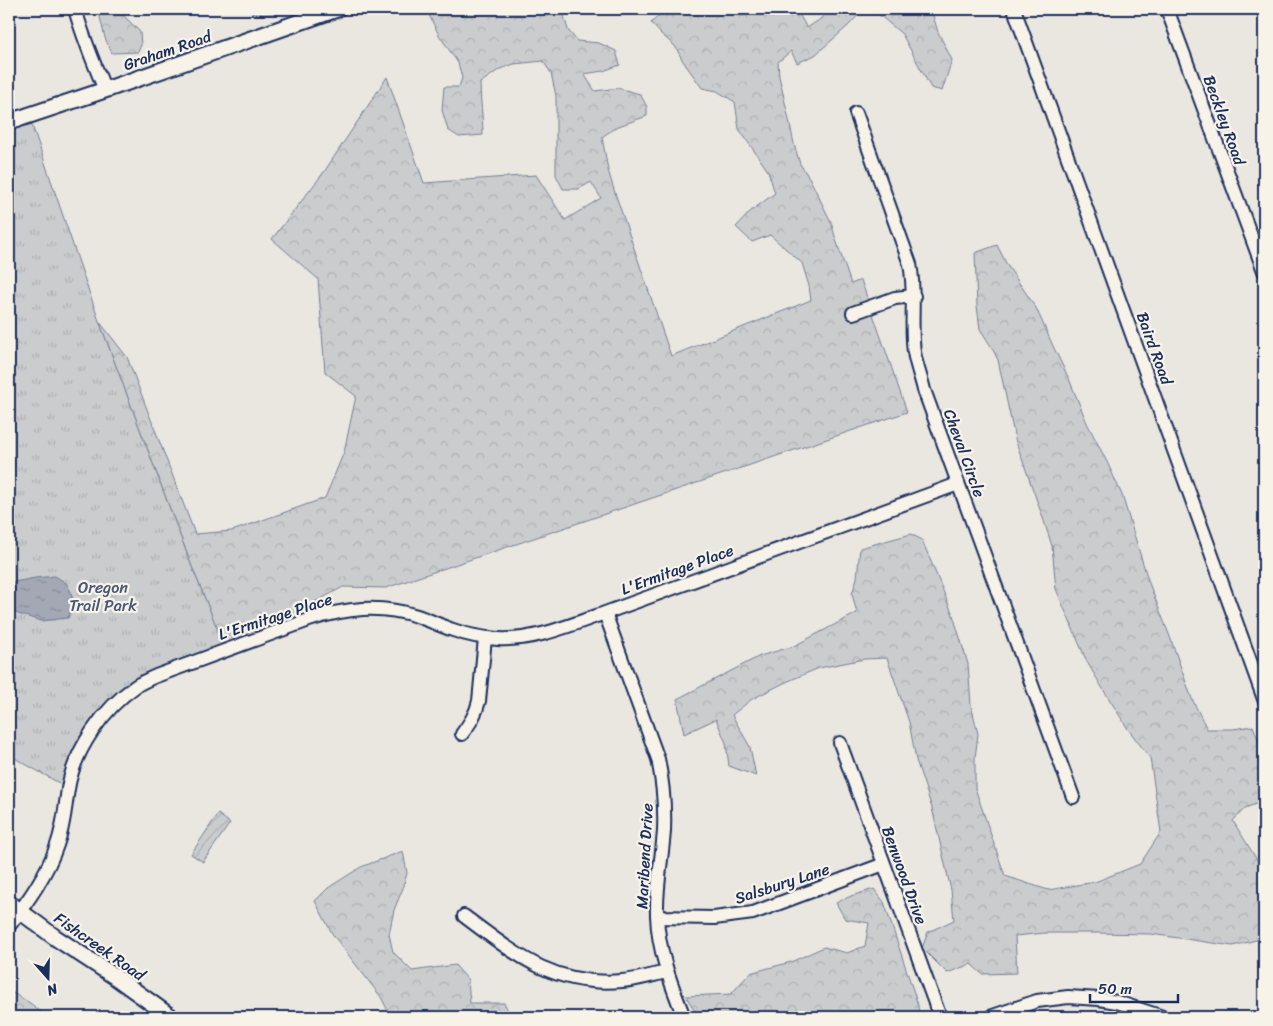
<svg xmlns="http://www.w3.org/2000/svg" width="1273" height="1026" font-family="Sriracha,sans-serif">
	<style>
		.forest { fill: url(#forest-crowns); stroke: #737e96 }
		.park { fill: url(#park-tufts); stroke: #737e96 }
		.garden { fill: url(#garden-furrows); stroke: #737e96 }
		.water { fill: url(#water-ripples); stroke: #6d7892 }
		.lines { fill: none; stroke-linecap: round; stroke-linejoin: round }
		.minor-casing { stroke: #1b2f5e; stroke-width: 16 }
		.major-casing { stroke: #1b2f5e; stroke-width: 19 }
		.minor { stroke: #f7f3e8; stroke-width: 12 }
		.major { stroke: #f7f3e8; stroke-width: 15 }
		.labels { text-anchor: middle; stroke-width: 4.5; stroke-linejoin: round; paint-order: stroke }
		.street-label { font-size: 16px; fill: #1b2f5e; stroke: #f7f3e8 }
		.park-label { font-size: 16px; fill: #47567a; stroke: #f7f3e8 }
	</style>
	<defs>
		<pattern id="forest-crowns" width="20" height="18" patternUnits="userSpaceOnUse" patternTransform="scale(1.25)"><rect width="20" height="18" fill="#cbcccd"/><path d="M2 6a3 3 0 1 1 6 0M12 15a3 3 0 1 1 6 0" fill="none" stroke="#aeb0b2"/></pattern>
		<pattern id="park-tufts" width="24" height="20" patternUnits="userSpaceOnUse" patternTransform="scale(1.25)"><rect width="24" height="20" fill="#cbcccd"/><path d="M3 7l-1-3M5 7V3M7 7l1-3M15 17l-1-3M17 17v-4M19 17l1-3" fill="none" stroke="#aeb0b2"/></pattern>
		<pattern id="garden-furrows" width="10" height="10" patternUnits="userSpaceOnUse" patternTransform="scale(1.25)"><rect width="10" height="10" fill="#cbcccd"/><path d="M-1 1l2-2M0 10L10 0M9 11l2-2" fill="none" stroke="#aeb0b2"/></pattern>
		<pattern id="water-ripples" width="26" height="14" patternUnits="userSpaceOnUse" patternTransform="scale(1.25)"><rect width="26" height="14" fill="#a3a8b4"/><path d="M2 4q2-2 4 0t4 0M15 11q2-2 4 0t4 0" fill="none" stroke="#848996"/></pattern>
	</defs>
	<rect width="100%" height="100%" fill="#eae7e0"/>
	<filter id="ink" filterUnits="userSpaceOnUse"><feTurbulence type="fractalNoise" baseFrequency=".02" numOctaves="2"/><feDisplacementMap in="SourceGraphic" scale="10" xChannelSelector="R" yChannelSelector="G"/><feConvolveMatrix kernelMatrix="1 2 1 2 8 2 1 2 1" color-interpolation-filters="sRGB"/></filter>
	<g filter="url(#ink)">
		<path class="forest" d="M98 9H118L119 11 140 32 141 45 138 52 112 53 105 38Z
			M249 9H290C278 15 267 15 253 14Z
			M464 9H562L568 30 577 41 599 43 616 51 620 65 603 71 584 74 595 91 618 88 640 94 647 107V116L616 127 602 137 608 170 614 190 671 356 811 300 809 286 802 263 770 235 752 242 736 227 751 211 775 193 768 171 739 129 735 102 717 91 702 88 683 61 675 46 661 34 651 23 661 14 686 9H796L807 28 819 20 831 9H864L848 26 815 55 797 63 791 51 778 62 779 76 789 120 794 144 800 164 810 179 831 222 836 240 851 284 861 280 907 412 386 588 343 587 226 650 192 567 99 321 127 357 195 534 232 531 325 498 344 452 356 396 325 372 318 279 272 239 324 172 387 77 424 183 536 175 565 220 601 198 591 182 579 189H563L556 175V96L551 73 543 61 514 64 500 69 480 83C480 100 483 117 483 135L459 137 448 130 442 110 444 87H459L462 78 458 63 439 35 429 15 463 10Z
			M872 9H931L938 32 952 60 942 91 931 88 902 34Z
			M997 245 1007 265 1036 308 1053 346 1069 379 1087 423 1107 462 1122 495 1149 583 1170 637 1192 699 1207 729H1233L1253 726 1264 755V801L1245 808 1233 821 1257 860 1264 864V938L1233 946 1151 934 1098 933H1045L1015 936 1017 973 982 974 971 964 947 973 922 948 928 932 954 920 951 890 932 808 916 760 909 722 887 658 864 659 819 668 786 682 752 699 732 715 750 747 756 776 729 766 726 743 716 719 684 734 677 699 760 656 794 646 857 613 852 594 857 578 860 548 911 534 922 540 953 615 968 664 971 705 978 734 975 758V788L1005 876 1048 890 1095 882 1140 864 1161 832 1150 758 1128 729 1103 689 1087 662 1056 589 1052 546 1043 518 1015 439 998 360 991 346 980 329 977 306 975 253Z
			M403 851 407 873 403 888 394 910 389 934 393 952 412 971 455 965 468 980 470 1003H504L510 1014 520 1017H391L381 997 333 935 315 901 328 888 361 867Z
			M874 889 884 902 918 1005 919 1017H848L844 1011 826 1017H701L693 1008 686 996 731 994 750 973 791 962 824 947 847 953 865 946 869 923 845 919 836 903 851 896Z
			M13 993 30 1003 47 1017H9V996Z"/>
		<path class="park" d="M31 122 99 321 192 567 226 650 156 676 101 719 68 788 9 755V129Z"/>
		<path class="garden" d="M218 814 230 823 203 862 191 854Z"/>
		<path class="water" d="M55 576 66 583 71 592 74 605 68 618 41 621 12 612 9 608V583L35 578Z"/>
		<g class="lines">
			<defs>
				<path id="minor" d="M75 9C83 37 94 64 105 90
					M1014 9 1264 699
					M1167 9 1264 271
					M856 113 910 264C916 294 910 322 914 352 916 365 921 377 924 390L1073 797
					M853 313 895 298 914 296
					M605 613 658 759C663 783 665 807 664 831 662 859 656 887 657 915 658 951 671 984 684 1017
					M462 734C470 723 476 714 479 701L485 638
					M840 743 940 1017
					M464 916C515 954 554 987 622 981 637 980 652 975 667 972
					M657 917 714 918 753 913 884 864
					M9 926C28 901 47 874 57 845 64 826 65 808 68 789 74 750 104 708 136 686 142 682 149 679 156 676L309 620C346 608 379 604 417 616 429 620 441 626 453 630 467 635 483 638 498 639 534 641 570 625 605 613L958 484
					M990 1017 1037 1001 1068 997 1099 999 1117 1002 1163 1017"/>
				<path id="major" d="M9 122 105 90 337 9
					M9 903 56 938 114 976 171 1017"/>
			</defs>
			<use href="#minor" class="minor-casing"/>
			<use href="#major" class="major-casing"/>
			<use href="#minor" class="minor"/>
			<use href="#major" class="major"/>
		</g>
	</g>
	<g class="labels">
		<g class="street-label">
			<text transform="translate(167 50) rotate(-19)" y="6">Graham Road</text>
			<text transform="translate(1225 120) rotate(70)" y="6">Beckley Road</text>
			<text transform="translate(1155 348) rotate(70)" y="6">Baird Road</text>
			<text transform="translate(965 453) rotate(70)" y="6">Cheval Circle</text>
			<text transform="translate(677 569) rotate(-20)" y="6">L'Ermitage Place</text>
			<text transform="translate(275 616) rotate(-18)" y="6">L'Ermitage Place</text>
			<text transform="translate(644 856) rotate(-87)" y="6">Maribend Drive</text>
			<text transform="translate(905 875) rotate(70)" y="6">Benwood Drive</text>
			<text transform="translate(782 883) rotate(-18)" y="6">Salsbury Lane</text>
			<text transform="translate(100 946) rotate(35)" y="6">Fishcreek Road</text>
		</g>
		<g class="park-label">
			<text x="103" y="593">Oregon<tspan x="103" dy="18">Trail Park</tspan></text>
		</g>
	</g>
	<rect width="1273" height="1026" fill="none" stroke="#f7f3e8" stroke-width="30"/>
	<rect x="15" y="15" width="1243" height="996" fill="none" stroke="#1b2f5e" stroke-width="2" filter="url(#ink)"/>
	<g transform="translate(48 978) rotate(160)" stroke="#f7f3e8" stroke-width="4" paint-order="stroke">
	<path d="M0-4L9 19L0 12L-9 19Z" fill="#1b2f5e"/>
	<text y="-8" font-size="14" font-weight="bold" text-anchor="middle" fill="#1b2f5e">N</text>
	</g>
	<path d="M1090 994v8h88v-8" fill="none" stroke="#1b2f5e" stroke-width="2.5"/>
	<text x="1098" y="994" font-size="15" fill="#1b2f5e" stroke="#f7f3e8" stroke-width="4" paint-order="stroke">50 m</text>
</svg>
